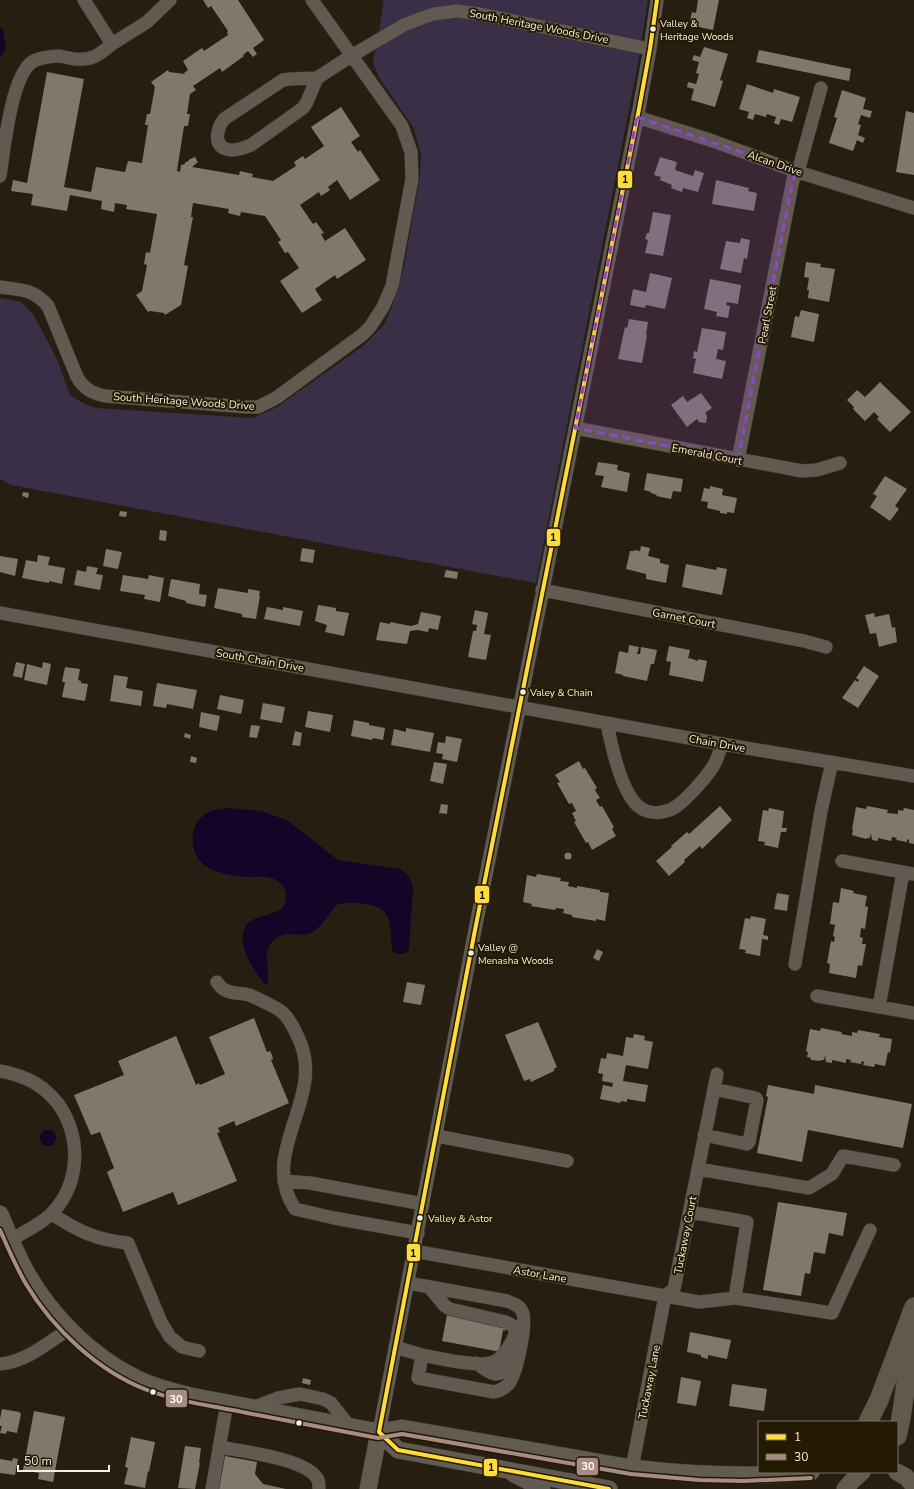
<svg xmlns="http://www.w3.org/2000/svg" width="914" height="1489" font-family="'Nunito Sans',sans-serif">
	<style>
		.green { fill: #392f47 }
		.water { fill: #150428 }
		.building { fill: #7f796d }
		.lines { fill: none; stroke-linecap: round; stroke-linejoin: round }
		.minor-casing { stroke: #3c372d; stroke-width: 14 }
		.major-casing { stroke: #3c372d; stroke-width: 18 }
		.highway-casing { stroke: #3c372d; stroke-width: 20 }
		.minor { stroke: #605a50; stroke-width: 13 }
		.major { stroke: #625b4f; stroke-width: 17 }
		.highway { stroke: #615a4a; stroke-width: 19 }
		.bus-1-casing { stroke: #241901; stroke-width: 7 }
		.bus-2-casing { stroke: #241901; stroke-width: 7 }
		.bus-1 { stroke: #ffdc3d; stroke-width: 4 }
		.bus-2 { stroke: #a78c83; stroke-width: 4 }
		.marked { fill: #8d49c4; fill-opacity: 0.2; stroke: #8d49c4; stroke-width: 3; stroke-dasharray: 8 5; stroke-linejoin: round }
		.bus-dot { fill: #f6eedf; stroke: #241901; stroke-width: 1.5 }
		.labels { text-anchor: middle; stroke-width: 4; stroke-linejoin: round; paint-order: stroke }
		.bus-label { font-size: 10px; fill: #f6eedf; stroke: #241901; text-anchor: start }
		.street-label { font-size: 11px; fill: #f6eedf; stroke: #241901 }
		.line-badge { stroke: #241901; stroke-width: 1.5 }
		.badge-label { font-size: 11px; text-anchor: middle; font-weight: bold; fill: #fff }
		.pale-badge-label { font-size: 11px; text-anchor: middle; font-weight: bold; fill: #111 }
	</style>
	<rect width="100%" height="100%" fill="#261e10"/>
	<path class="green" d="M383 0H648L638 64 536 583 11 485 0 479V298L21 302 33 314 56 357 70 395 83 403 96 408 253 418 277 407 363 346 384 325 392 307 404 266 420 176 421 154 413 127 380 79 373 63 382 13Z"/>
	<path class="water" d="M0 27 3 29 6 48 0 58Z
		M227 808 261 811 287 820 338 860 400 869C408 874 411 879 413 888L409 949 405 954H398L393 952C390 941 392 929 388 918 383 902 352 902 338 904 329 913 323 925 313 932 299 940 281 926 270 945 262 959 272 973 267 985L264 984C254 969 235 945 246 926 254 911 288 919 286 896 286 892 285 888 282 885 273 874 260 877 248 877 236 877 210 872 202 863 189 850 189 826 204 815 210 810 219 809 227 808Z
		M40 1138a8 8 0 1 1 16 0a8 8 0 1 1-16 0Z"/>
	<path class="building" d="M203 0H238L264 40 253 48 257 54 253 57 248 51 243 55 244 56 222 72 220 68 193 86 196 90 190 94 187 114H190L188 126H184L177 171 180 172 181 165 185 164V162H187L190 159 195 157 198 162 192 167 239 175 240 171 253 174 252 177 273 181 296 166 294 162 303 156 305 159 324 146 311 127 341 107 360 136 351 142 358 152 360 150 380 180 350 200 337 180 328 187 330 190 321 196 319 192 300 205 313 224 316 222 324 233 321 234 325 241 345 228 366 260 337 279 335 275 315 289 322 300 302 313 280 281 299 268 288 252 285 253 278 242 281 240 265 216 241 212 240 216 228 213 229 209 193 203 191 217H193L184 265 188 266 181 305 165 315 164 313 150 311 148 312 136 295 142 291 147 265 144 264 146 252 150 253 157 214 126 209 127 205 115 203 114 212 101 209 102 201 70 195 67 211 31 205 33 194 11 191 13 180 27 183 47 72 84 79 64 187 91 192 96 167 125 172 128 161 142 163 148 125H145L147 114H150L155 87 151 82 168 70 169 72 185 74 184 73 188 70 183 61 202 48 204 51 228 35 227 32 228 31 211 6 208 8Z
		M698 0H719L713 30 689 25 692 12 696 13Z
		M704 47 728 54 720 80 723 81 715 107 691 100 694 89 687 87 688 82 696 84 699 74 696 73 699 62 692 60 694 55 700 57Z
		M759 50 851 69 849 81 756 62Z
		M747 84 773 93 774 89 800 97 792 122 781 119 779 125 774 123 776 117 767 114 766 117 755 114 753 120 747 118 749 112 739 109Z
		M842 90 866 98 863 109 872 111 870 118 861 115 858 124 861 125 858 135 865 138 863 143 857 140 853 151 829 143 837 118 834 117Z
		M906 111 914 113V175L896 172Z
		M660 157 677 162 675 170 693 176 695 170 704 173 698 192 683 188 682 192 671 188 672 185 660 180 661 177 654 175Z
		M716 180 749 188 748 191 757 193 754 211 712 204Z
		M653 212 671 215 663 256 645 253 648 240 645 239 647 233H649Z
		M741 238 750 240 747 259 744 258 741 273 720 269 726 241 740 243Z
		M806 262 821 264 820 267 835 269 829 302 808 298 809 290H807L809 278 804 277Z
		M650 273 672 278 665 309 646 305 645 308 630 305 633 289 646 292Z
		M710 279 741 285 738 304 727 302 726 305 730 306 728 318 716 316 717 312 704 309Z
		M801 310 819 314 814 342 791 337 795 316 799 317Z
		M629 319 648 322 646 335H647L642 363 618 359 625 327 627 328Z
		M702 328 726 332 723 350 718 349 716 359 726 361 722 379 693 373 696 359 693 358 694 351 697 352Z
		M880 382 911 412 890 432 877 419 879 417 874 412 865 421 853 409 854 407 847 400 857 390 865 397Z
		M701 393 712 408 705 413 707 416 706 423 699 422 697 419 687 427 671 405 683 396 687 402Z
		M598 462 618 465 617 470 630 473 627 492 601 487 604 476 595 475Z
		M647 473 683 479 681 492 673 491 671 499 656 496 657 495 651 493V492L644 490Z
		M885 476 907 489 895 506 899 509 890 521 870 507 877 496 873 494Z
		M710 486 723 489 722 495 737 498 734 513 727 512V514L720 513V511L707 508 708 502 701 501 704 488 710 489Z
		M23 492 29 493 28 498 22 496Z
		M120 511 127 512 126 517 119 516Z
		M160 530 167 531 166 541 159 540Z
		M641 546 650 548 648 556 660 559V563L669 565 666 583 646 579V574L626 569 630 551H634V550L640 551Z
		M302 548 315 550 313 563 300 561Z
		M106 549 122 552 118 569 103 566Z
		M38 555 50 557 48 565 65 568 62 584 49 581V583L22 578 26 560 37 562Z
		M0 556 18 559 15 576 0 572Z
		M686 564 716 570 717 567 727 569 722 595 682 587Z
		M87 566 98 568 96 574 103 575 100 590 74 585 77 570 86 572Z
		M446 570 458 572 457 579 444 577Z
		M123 575 148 579 149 575 164 578 160 602 144 599 145 595 120 591Z
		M171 579 200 584 199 594 207 595 205 607 186 603V601L168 596Z
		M218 588 248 593V589L260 591 259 596H260L256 619 242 617V614L214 608Z
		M318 605 336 608V611L349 613 344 636 325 632 327 625 315 621Z
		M267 607 283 610V607L303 611 300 626 264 619Z
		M475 610 488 613 484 634 491 635 486 660 468 657 473 631H476L477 625 472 624Z
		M421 612 441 616 438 630 429 628 428 632 417 630 410 631 407 644 376 640 380 622 390 624V622L411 626 418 624Z
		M874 613 875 617 889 614 892 628 895 627 897 642 879 647 876 633 870 634 865 615Z
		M629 645 639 647 637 654H640L641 647 657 650 654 664H651L647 681 623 676V675L615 673 619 651 628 653Z
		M669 646 690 650 688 659 689 658 698 661V659L707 661 703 682 669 675 671 662 666 661Z
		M16 662 25 664 22 678 13 676Z
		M43 662 51 664 47 685 24 680 27 664 42 668Z
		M864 666 879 676 858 708 842 698 855 680 858 682 859 680 856 678Z
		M65 667 80 669 78 680 81 681V683L88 684 85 701 62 697 65 682H62Z
		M114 675 128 677 126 688 143 691 141 706 110 701Z
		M157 683 197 690 193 709 167 704 166 708 153 706Z
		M220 695 244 700 241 714 217 709Z
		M263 703 285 707 282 723 260 719Z
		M308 711 333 715 330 732 305 727Z
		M201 712 220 716 217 731 199 727Z
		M354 720 369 723V725L385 728 383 740 373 738 372 740 351 736Z
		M251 725 260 726 257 738 249 737Z
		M406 728 434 733 430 752 391 745 394 729 406 732Z
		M295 731 302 733 300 746 292 745Z
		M185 733 191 735 190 739 184 737Z
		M446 736 462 739 457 762 442 759 443 754 436 753 438 742 445 743Z
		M191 756 197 758 196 763 190 762Z
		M579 761 583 769 585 768 597 788 595 790 600 798 596 800 600 807 602 806 614 827 612 829 616 836 592 850 588 842 586 843 574 822 576 821 572 813 576 811 572 803 569 804 557 783 560 782 555 775Z
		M434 762 447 764 443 784 430 781Z
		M441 804 448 805 447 814 439 813Z
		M720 806 732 820 702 849 700 846 684 860 685 862 669 876 656 861 672 847 671 846 687 832 689 834Z
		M867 806 888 810 887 813 898 814V810L903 811 904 808 914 810V844L909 843V840L907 839V842L896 840 897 838 892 837 891 841 878 838V841L872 840 871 833 870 838H867L866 839 852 835 853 830H852L856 807 866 809Z
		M769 808 784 811 782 828H787L786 832H781L778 848 764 845 765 842 758 841 763 810 768 811Z
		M564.5 856a3.5 3.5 0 1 1 7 0a3.5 3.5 0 1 1-7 0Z
		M537 874 561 878 560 881 569 882 568 886 577 888V886L600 890V892L609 893 605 921 596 919V921L572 917V915L563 913 564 909 556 908 555 910 531 906 532 904 523 902 527 875 536 877Z
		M841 888 854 891 853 893 867 896 865 906 868 907 865 929 861 928 860 937 863 938 862 944H866L862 966 858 965 856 978 829 973 830 964 827 963 831 941 834 942 835 937 833 936 835 925 830 924 833 902 839 903Z
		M777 893 789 895 787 911 774 909Z
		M751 916 766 919 763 935 768 936V940L762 939 760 956 745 953 746 950 739 949 745 918 750 919Z
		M597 949 603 952 599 961 593 958Z
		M407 982 425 985 421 1005 403 1002Z
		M254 1018 267 1052 270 1051 272 1055 273 1059 271 1060 289 1103 236 1126 234 1121 218 1128 220 1132 217 1133 237 1181 178 1205 173 1192 123 1212 107 1172 114 1168 100 1132 91 1135 74 1095 124 1075 118 1061 176 1036 196 1085 199 1083 200 1085 225 1074 209 1037Z
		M538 1022 557 1067 554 1069V1071L531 1082 530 1079 524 1081 505 1035Z
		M821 1028 842 1032 841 1034 852 1036V1032L857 1033 858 1030 880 1034 879 1037 892 1039 890 1053 888 1052 885 1066 875 1064 874 1067 863 1065 864 1062 862 1061 861 1064 850 1062 851 1060 846 1059V1063L832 1060V1063L826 1062 825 1055 824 1060H821L820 1061 811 1060V1058L807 1057 808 1052 806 1051 810 1029 820 1031Z
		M634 1034 645 1036 644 1040 653 1042 648 1069 626 1065 623 1081 648 1085 645 1102 627 1099V1102L621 1101 620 1103 600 1099 603 1085 612 1087 613 1083 602 1081 603 1074 598 1073 601 1058 606 1059 607 1053 623 1056 626 1037 633 1038Z
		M768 1085 814 1094 815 1085 912 1104 903 1148 808 1130 802 1162 757 1153 768 1097 766 1096Z
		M778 1202 847 1213 843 1236 829 1233 825 1254 814 1252 810 1274 805 1273 801 1296 763 1290Z
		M452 1313 506 1326 505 1331 503 1330 500 1347 502 1348 501 1352 442 1341 447 1315 451 1316Z
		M690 1332 731 1340 727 1359 708 1355V1359L701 1357V1355L687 1352Z
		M681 1377 701 1381 696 1406 677 1403Z
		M303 1378 311 1380 310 1385 302 1383Z
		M732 1384 767 1389 764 1411 729 1406Z
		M2 1409 19 1412 21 1414 17 1433 7 1431 6 1434 0 1433 2 1426H0V1419Z
		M34 1411 65 1417 53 1482 38 1479 39 1473 23 1470Z
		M131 1437 155 1442 149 1472 148 1471 145 1488 124 1484 128 1468 125 1467Z
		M185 1446 201 1448 199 1463H200L195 1489 178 1488Z
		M225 1456 257 1462 255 1474 263 1484 286 1489H219Z
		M13 1458 18 1459 15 1475 0 1473V1459L12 1461Z"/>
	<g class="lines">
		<defs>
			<path id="minor" d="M112 44 147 22 170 0
				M317 78 307 102 303 108 251 145C244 148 234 152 226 149 212 144 218 127 224 119L283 80 290 79 317 78 351 56 404 25 422 18 433 14 457 11 480 14 650 49
				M637 117 713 141 798 172 914 208
				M798 172 821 88
				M0 176C4 150 11 77 32 62 38 58 52 56 59 56 64 57 69 58 74 59 92 61 99 55 112 44L84 0
				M0 287C21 290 34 289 48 306L77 377C84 389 92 393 105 396L247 407H258L276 398 362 335 370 327 383 307 392 286 412 179 411 152 402 126 312 0
				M575 428 802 471 817 470 840 463
				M738 460 795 170
				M542 590 804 641 826 647
				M0 613 722 744 914 776
				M607 723C611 744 621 791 638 806 647 814 660 814 672 809 684 803 710 774 716 761 718 756 720 750 722 744
				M842 861 914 874
				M795 964 821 811 832 762
				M217 982C219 985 222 989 225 990 232 994 242 993 249 995 255 997 277 1008 282 1012 289 1018 294 1028 298 1037 328 1097 257 1151 295 1209L334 1218 418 1233
				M817 996 914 1013
				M879 1007 903 872
				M0 1071C16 1074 35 1081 47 1092 82 1122 84 1181 52 1213 43 1223 22 1233 11 1240
				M704 1135 747 1144 749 1142 757 1100 756 1098 714 1089
				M437 1136 567 1161
				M698 1169 809 1188 832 1174 843 1156 894 1165
				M284 1181 310 1183 423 1204
				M690 1212 747 1222 735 1298
				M52 1214C78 1231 96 1240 128 1243L161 1322 170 1337 182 1347 199 1351
				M414 1251 699 1302 735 1298 832 1313 870 1230
				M665 1296 674 1289 717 1074
				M395 1347 422 1355 418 1378 494 1392C502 1390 508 1387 511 1380 517 1369 528 1321 522 1311 519 1305 512 1303 507 1301L408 1283
				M422 1355C437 1358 480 1368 493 1362 505 1357 511 1343 516 1333L513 1326 506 1322 450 1309 445 1306 429 1287
				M476 1363C481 1366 486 1371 492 1373 504 1378 511 1360 513 1351
				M0 1364C26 1362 49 1342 69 1329
				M252 1408 278 1398 300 1394 323 1399 331 1403 350 1427
				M379 1432 475 930 639 109 650 49 657 0
				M219 1447C241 1451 309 1459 318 1480 319 1482 319 1486 319 1489
				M632 1468 665 1296
				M512 1475 537 1488 544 1489
				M212 1489 227 1403"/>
			<path id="major" d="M0 1214C7 1231 14 1248 22 1264 47 1313 92 1358 142 1381 158 1388 174 1392 191 1396L379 1432 402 1428 632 1468C692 1475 751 1478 811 1472
				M379 1432 398 1450 609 1489
				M897 1472 906 1477 914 1486
				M368 1489 379 1432
				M845 1489 852 1481 862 1472"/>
			<path id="highway" d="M868 1422 879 1400 914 1307
				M897 1436 901 1418 908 1369 914 1340"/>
		</defs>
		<use href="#minor" class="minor-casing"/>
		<use href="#major" class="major-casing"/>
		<use href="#highway" class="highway-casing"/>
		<use href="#minor" class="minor"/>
		<use href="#major" class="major"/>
		<use href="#highway" class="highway"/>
		<defs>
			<path id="bus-1" d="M379 1432 475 930 639 109 650 49 657 0
				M379 1432 398 1450 609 1489"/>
			<path id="bus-2" d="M0 1230C8 1248 16 1267 26 1284 53 1329 98 1371 147 1390 179 1402 214 1406 247 1413 291 1421 334 1430 378 1438L402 1434 631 1474 654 1476 699 1480 744 1481 811 1478"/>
		</defs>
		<use href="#bus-1" class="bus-1-casing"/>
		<use href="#bus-2" class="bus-2-casing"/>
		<use href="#bus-1" class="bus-1"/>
		<use href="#bus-2" class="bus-2"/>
	</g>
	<path class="marked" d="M637 117 795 170 738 460 575 428Z"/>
	<g class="bus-dot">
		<circle cx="653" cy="29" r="3.5"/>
		<circle cx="523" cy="692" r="3.5"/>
		<circle cx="471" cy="953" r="3.5"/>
		<circle cx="420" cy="1218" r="3.5"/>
		<circle cx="153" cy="1392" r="3.5"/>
		<circle cx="299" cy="1423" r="3.5"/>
	</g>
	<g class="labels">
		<g class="bus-label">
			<text x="660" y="27">Valley &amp;<tspan x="660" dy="13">Heritage Woods</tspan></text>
			<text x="530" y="696">Valey &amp; Chain</text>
			<text x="478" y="951">Valley @<tspan x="478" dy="13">Menasha Woods</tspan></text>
			<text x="428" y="1222">Valley &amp; Astor</text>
		</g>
		<g class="street-label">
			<text transform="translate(539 26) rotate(11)" y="4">South Heritage Woods Drive</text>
			<text transform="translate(775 163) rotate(19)" y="4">Alcan Drive</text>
			<text transform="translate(767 315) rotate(-79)" y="4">Pearl Street</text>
			<text transform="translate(184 401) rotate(4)" y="4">South Heritage Woods Drive</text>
			<text transform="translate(707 454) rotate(11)" y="4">Emerald Court</text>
			<text transform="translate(684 618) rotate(11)" y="4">Garnet Court</text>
			<text transform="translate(260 660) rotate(10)" y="4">South Chain Drive</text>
			<text transform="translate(717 743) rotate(10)" y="4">Chain Drive</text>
			<text transform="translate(685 1235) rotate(-79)" y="4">Tuckaway Court</text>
			<text transform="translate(540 1274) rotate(10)" y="4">Astor Lane</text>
			<text transform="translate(649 1382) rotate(-79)" y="4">Tuckaway Lane</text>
		</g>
	</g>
	<g class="line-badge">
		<rect x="617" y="170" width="16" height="19" rx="4" fill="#ffdc3d"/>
		<rect x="546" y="528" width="15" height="19" rx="4" fill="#ffdc3d"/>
		<rect x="474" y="885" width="16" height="19" rx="4" fill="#ffdc3d"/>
		<rect x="406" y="1243" width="15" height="19" rx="4" fill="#ffdc3d"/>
		<rect x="165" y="1389" width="23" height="19" rx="4" fill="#a78c83"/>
		<rect x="576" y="1457" width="23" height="19" rx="4" fill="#a78c83"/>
		<rect x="483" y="1458" width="15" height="19" rx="4" fill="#ffdc3d"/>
	</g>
	<g class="badge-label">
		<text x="176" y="1403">30</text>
		<text x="588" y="1470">30</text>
	</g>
	<g class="pale-badge-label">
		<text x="625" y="183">1</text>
		<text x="553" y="541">1</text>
		<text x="482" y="899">1</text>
		<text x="413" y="1257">1</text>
		<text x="491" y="1471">1</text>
	</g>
	<rect x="758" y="1421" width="140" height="52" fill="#241901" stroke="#786e5a"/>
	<rect x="766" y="1434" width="20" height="6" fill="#ffdc3d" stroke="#786e5a"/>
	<text x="794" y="1441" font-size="12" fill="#f6eedf">1</text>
	<rect x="766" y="1454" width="20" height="6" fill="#a78c83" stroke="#786e5a"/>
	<text x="794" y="1461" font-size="12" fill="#f6eedf">30</text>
	<path d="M18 1465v6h91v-6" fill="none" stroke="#f6eedf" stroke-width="2"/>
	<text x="24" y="1465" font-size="12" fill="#f6eedf" stroke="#241901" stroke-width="3" paint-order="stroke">50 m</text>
</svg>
